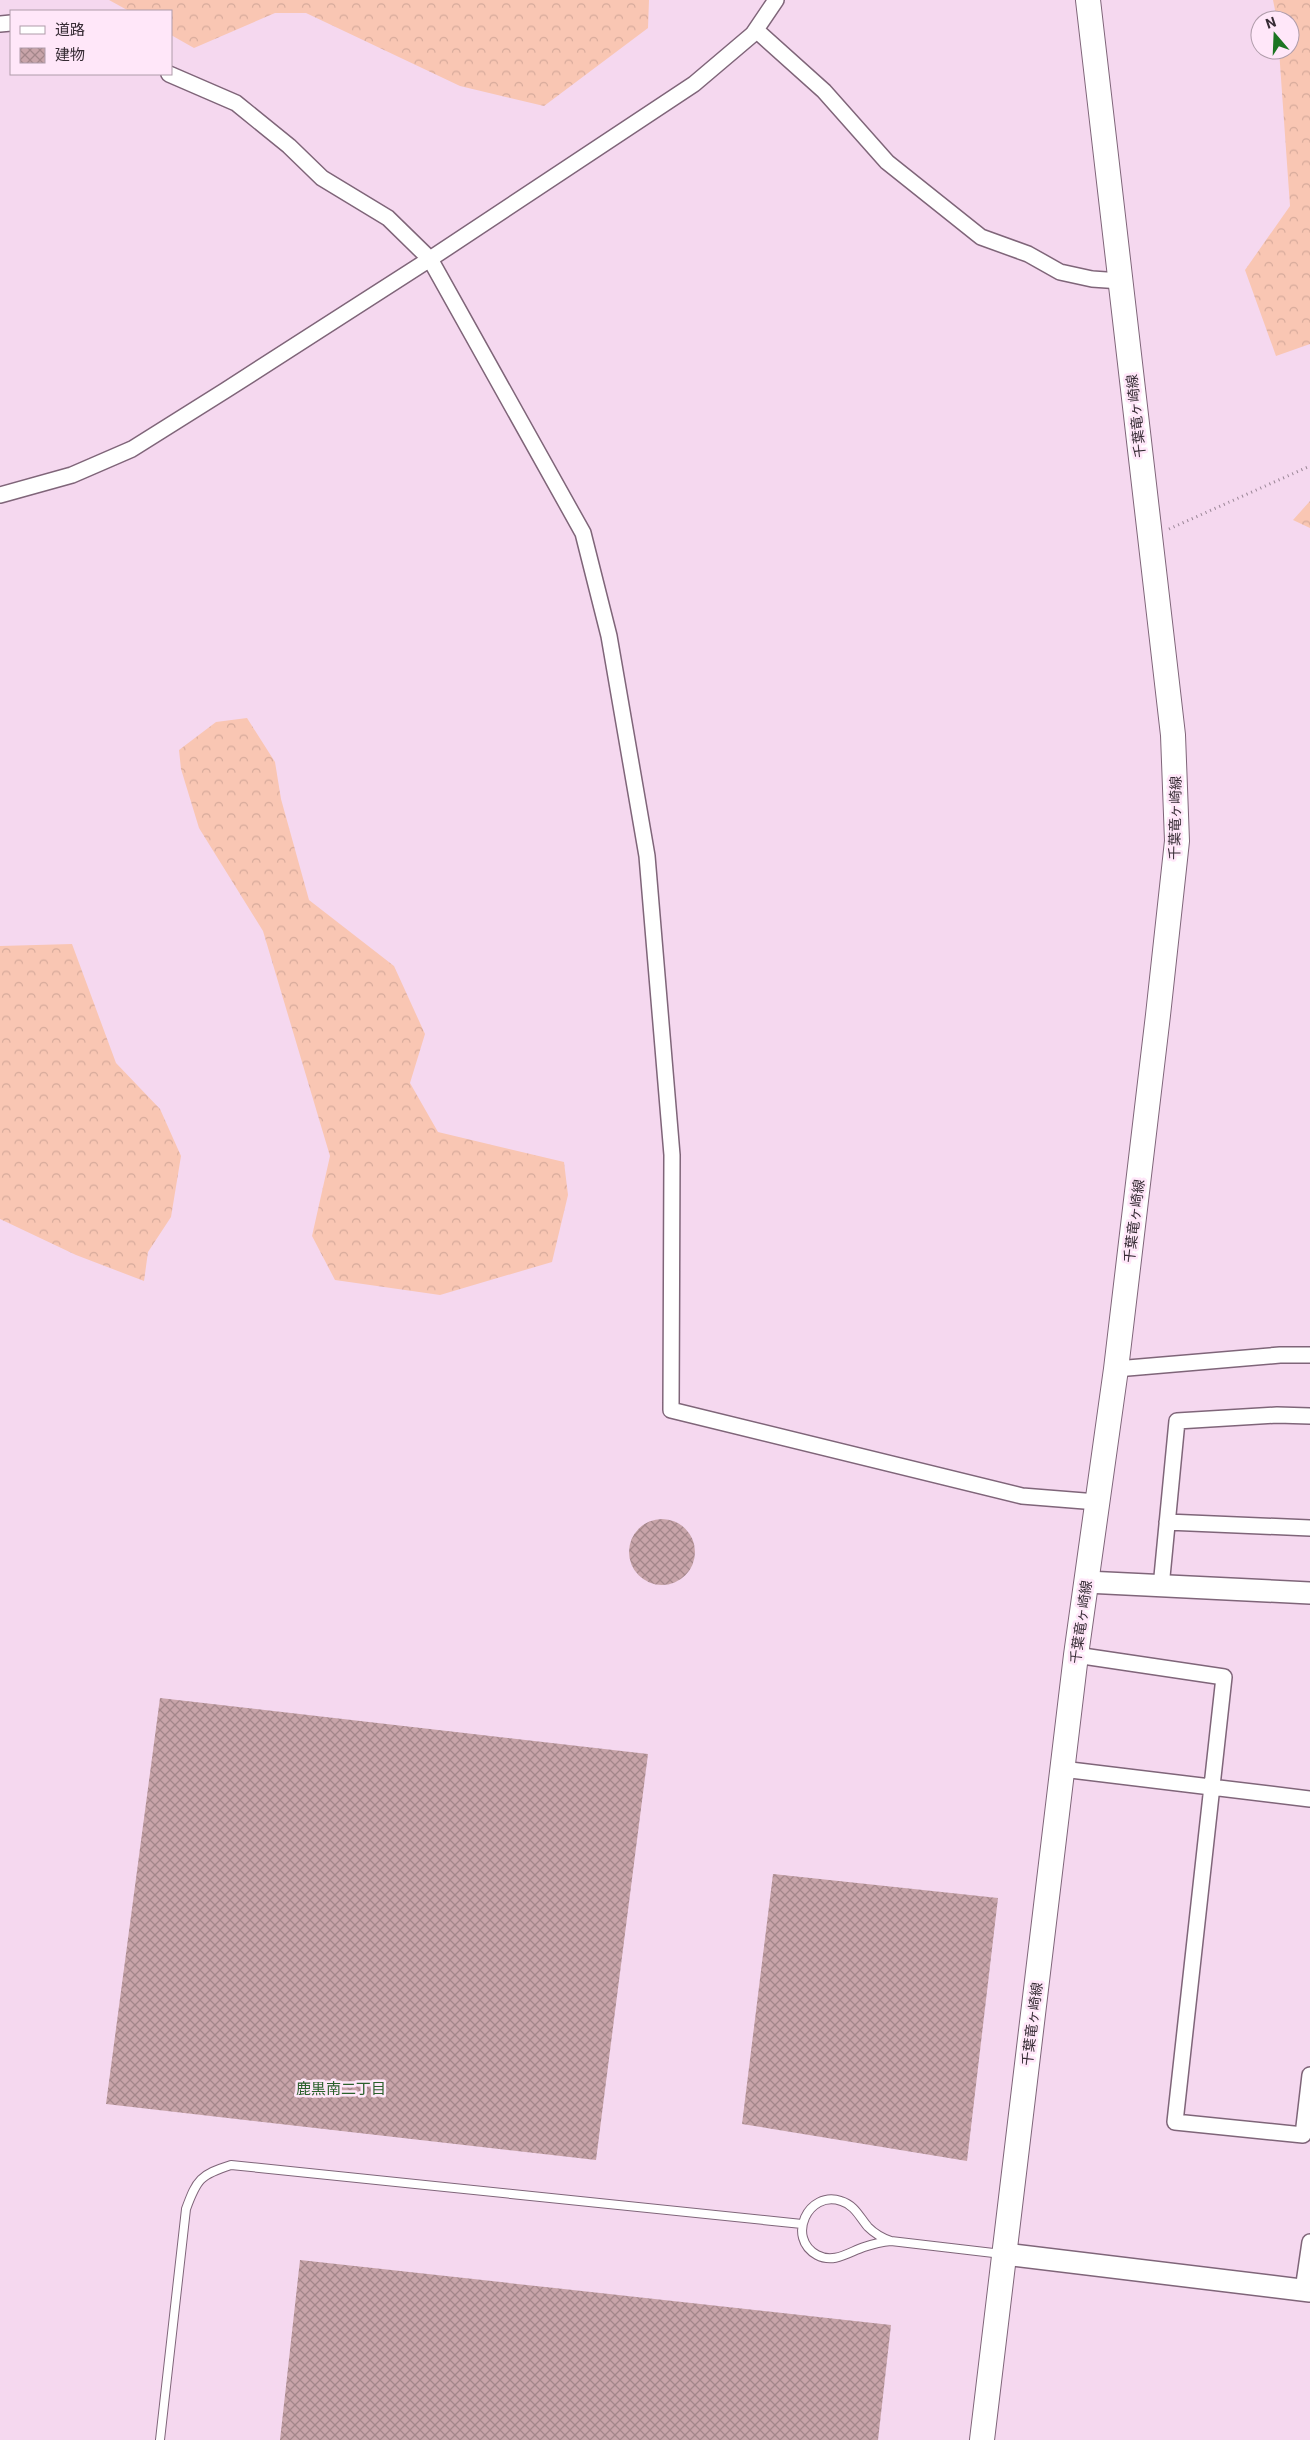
<svg xmlns="http://www.w3.org/2000/svg" width="1310" height="2440" font-family="Roboto,'Noto Sans JP',sans-serif">
	<style>
		.forest { fill: url(#forest-crowns) }
		.building { fill: url(#building-cross-hatch) }
		.lines { fill: none; stroke-linecap: round; stroke-linejoin: round }
		.lane-casing { stroke: #7f6579; stroke-width: 10 }
		.street-casing { stroke: #7f6579; stroke-width: 18 }
		.secondary-casing { stroke: #7f6579; stroke-width: 24 }
		.primary-casing { stroke: #7f6579; stroke-width: 26 }
		.path { stroke: #9a8696; stroke-width: 3; stroke-dasharray: 1 4; stroke-linecap: butt }
		.lane { stroke: #fff; stroke-width: 8 }
		.street { stroke: #fff; stroke-width: 15 }
		.secondary { stroke: #fff; stroke-width: 21 }
		.primary { stroke: #fff; stroke-width: 24 }
		.labels { text-anchor: middle; stroke-width: 5; stroke-linejoin: round; paint-order: stroke }
		.street-label { font-size: 14px; fill: #362b34; stroke: #ffe7f9 }
		.neighbourhood-label { font-size: 15px; fill: #2a602b; stroke: #ffe7f9 }
	</style>
	<defs>
		<pattern id="forest-crowns" width="20" height="18" patternUnits="userSpaceOnUse" patternTransform="scale(1.25)"><rect width="20" height="18" fill="#f9c6b3"/><path d="M2 6a3 3 0 1 1 6 0M12 15a3 3 0 1 1 6 0" fill="none" stroke="#d6aa9b"/></pattern>
		<pattern id="building-cross-hatch" width="8" height="8" patternUnits="userSpaceOnUse" patternTransform="scale(1.25)"><rect width="8" height="8" fill="#c8a4a9"/><path d="M0 0l8 8M0 8l8-8" fill="none" stroke="#a3868a"/></pattern>
	</defs>
	<rect width="100%" height="100%" fill="#f5d8ef"/>
	<path class="forest" d="M109 0H649L648 28 544 106 460 86 306 13H275L194 48 171 35V11H129Z
		M1273 0H1310V344L1276 356 1245 270 1290 206 1279 50H1290V20H1277Z
		M1310 501V528L1293 520Z
		M247 718 275 762 281 799 309 900 394 966 425 1034 410 1083 438 1132 564 1162 568 1195 552 1262 440 1295 335 1280 312 1236 330 1156 263 931 199 828 181 769 179 750 216 722Z
		M72 944 116 1063 160 1109 181 1156 171 1217 148 1252 144 1281 76 1255 0 1219V946Z"/>
	<path class="building" d="M629 1552a33 33 0 1 1 66 0a33 33 0 1 1-66 0Z
		M160 1698 648 1754 596 2160 106 2104Z
		M773 1874 998 1898 967 2161 742 2124Z
		M300 2260 891 2325 878 2440H280Z"/>
	<g class="lines">
		<defs>
			<path id="lane" d="M891 2241C882 2238 875 2234 868 2227 860 2218 855 2205 841 2201 808 2190 786 2238 817 2255 834 2264 849 2252 864 2247 873 2244 881 2242 891 2241L1002 2254
				M160 2440 186 2209C197 2179 200 2175 231 2165L802 2224"/>
			<path id="street" d="M0 24 11 23
				M756 30 824 91 887 162 981 237 1028 254 1060 272 1092 279 1121 281
				M169 74 236 103 289 146 322 178 388 218 430 259 583 533 609 636 647 856 672 1155 671 1410 1022 1496 1097 1502
				M0 495 72 475 132 449 226 390 430 259 694 84 753 34 776 0
				M1116 1369 1280 1355H1310
				M1167 1522 1310 1528
				M1161 1587 1177 1421 1277 1415 1310 1416
				M1076 1655 1224 1677 1175 2122 1303 2135 1310 2075
				M1062 1769 1310 1799
				M1303 2290 1310 2242"/>
			<path id="secondary" d="M1086 1582 1310 1593
				M1004 2254 1310 2291"/>
			<path id="primary" d="M982 2440 1076 1655 1116 1369 1158 1015 1177 841 1173 735 1088 0"/>
		</defs>
		<use href="#lane" class="lane-casing"/>
		<use href="#street" class="street-casing"/>
		<use href="#secondary" class="secondary-casing"/>
		<use href="#primary" class="primary-casing"/>
		<path class="path" d="M1169 529 1310 466"/>
		<use href="#lane" class="lane"/>
		<use href="#street" class="street"/>
		<use href="#secondary" class="secondary"/>
		<use href="#primary" class="primary"/>
	</g>
	<g class="labels">
		<g class="street-label">
			<text transform="translate(1136 416) rotate(-96)" y="5">千葉竜ヶ崎線</text>
			<text transform="translate(1175 818) rotate(-89)" y="5">千葉竜ヶ崎線</text>
			<text transform="translate(1134 1221) rotate(-83)" y="5">千葉竜ヶ崎線</text>
			<text transform="translate(1081 1622) rotate(-82)" y="5">千葉竜ヶ崎線</text>
			<text transform="translate(1032 2024) rotate(-83)" y="5">千葉竜ヶ崎線</text>
		</g>
		<g class="neighbourhood-label">
			<text x="341" y="2094">鹿黒南二丁目</text>
		</g>
	</g>
	<rect x="10" y="10" width="162" height="65" fill="#ffe7f9" stroke="#af9caa"/>
	<rect x="20" y="26" width="25" height="8" fill="#ffffff" stroke="#af9caa"/>
	<text x="55" y="35" font-size="15" fill="#362b34">道路</text>
	<rect x="20" y="48" width="25" height="15" fill="url(#building-cross-hatch)" stroke="#af9caa"/>
	<text x="55" y="60" font-size="15" fill="#362b34">建物</text>
	<g transform="translate(1275 35) rotate(341)"><circle r="24" fill="#ffe7f9" stroke="#af9caa"/>
	<path d="M0-4L9 19L0 12L-9 19Z" fill="#1c7522"/>
	<text y="-8" font-size="14" font-weight="bold" text-anchor="middle" fill="#362b34">N</text>
	</g>
</svg>
